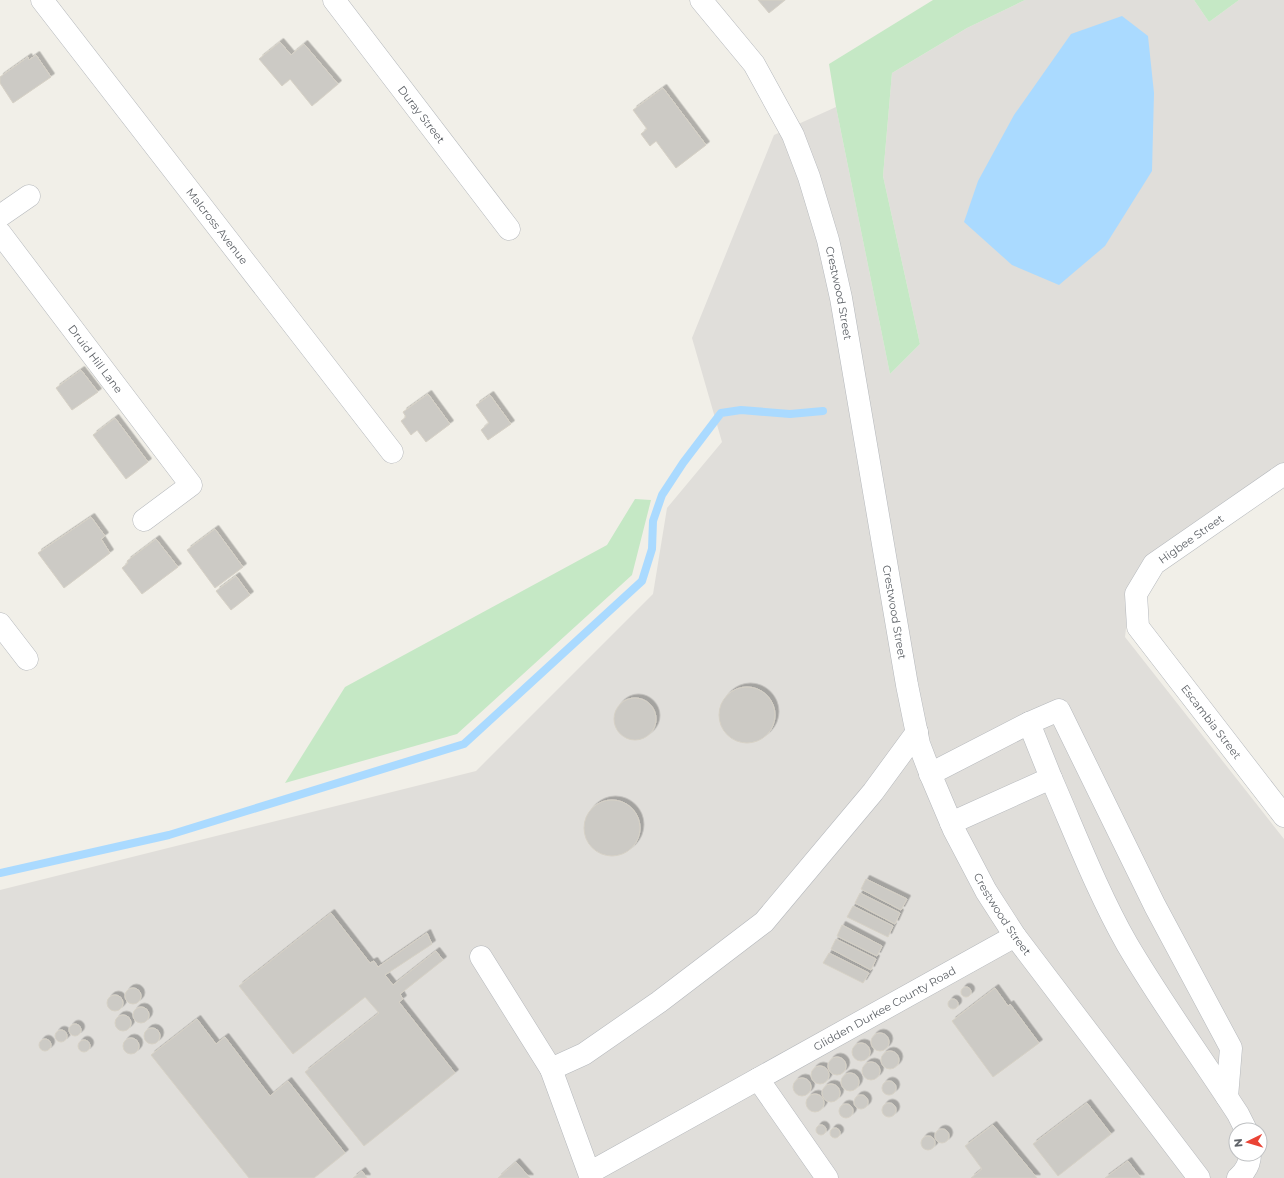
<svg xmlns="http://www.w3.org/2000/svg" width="1284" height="1178" font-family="Montserrat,sans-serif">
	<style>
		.industrial { fill: #e0deda; fill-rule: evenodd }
		.green { fill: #c5e8c5 }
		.water { fill: #aadaff }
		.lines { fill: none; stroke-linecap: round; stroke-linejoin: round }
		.stream { stroke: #aadaff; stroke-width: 8 }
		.building { fill: #cccac5; stroke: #d6d1c6; filter: url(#shadow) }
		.minor-casing { stroke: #b5b8bc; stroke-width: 23 }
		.minor { stroke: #fff; stroke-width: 22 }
		.labels { text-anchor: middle; stroke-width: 4; stroke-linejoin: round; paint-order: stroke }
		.street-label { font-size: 11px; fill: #5f6368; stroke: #fff }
	</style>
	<defs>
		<filter id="shadow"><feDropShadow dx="3.5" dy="-3.5" stdDeviation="0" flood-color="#0004"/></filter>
	</defs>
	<rect width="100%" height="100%" fill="#f1efe8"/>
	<path class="industrial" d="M1025 0H1194L1209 22 1239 0H1284V467L1130 593 1125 637 1284 839V1178H0V890L476 771 653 594 667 508 722 442 692 338 774 135 836 107 890 374 920 344 883 176 892 73 967 28ZM1236 1130H1260V1154H1236Z"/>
	<path class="green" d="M933 0H1025L967 28 892 73 883 176 920 344 890 374 836 107 829 64Z
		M1194 0H1239L1209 22Z
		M635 499 651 500 632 575 457 734 285 783 345 687 607 545Z"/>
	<path class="water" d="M1122 16 1148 36 1154 93 1152 171 1105 246 1059 285 1012 265 964 222 978 181 1014 115 1071 34Z"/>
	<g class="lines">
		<path class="stream" d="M0 873 169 835 464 744 642 581 652 549 653 521 662 495 683 463 721 413 741 410 790 414 823 411"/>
	</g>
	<path class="building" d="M758 0H785L769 13Z
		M280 42 291 55 304 44 338 84 312 106 290 79 282 86 259 59Z
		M36 55 51 77 13 103 0 83V77L28 57 29 60Z
		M663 88 706 145 676 168 656 141 650 146 641 134 647 129 633 110Z
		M81 370 98 392 72 410 56 388Z
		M428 394 450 424 426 442 417 430 411 435 401 421 406 417 403 412Z
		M490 395 511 424 488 440 481 430 489 423 476 405Z
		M115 418 148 462 126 479 93 435Z
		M91 517 105 536 101 539 110 553 64 588 38 553Z
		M215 529 243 567 215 588 187 550Z
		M156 539 178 567 142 594 122 568 128 563 127 561Z
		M236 576 250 595 231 610 216 591Z
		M719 715a28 28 0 1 1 56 0a28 28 0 1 1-56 0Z
		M614 719a21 21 0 1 1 42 0a21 21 0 1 1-42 0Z
		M584 828a28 28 0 1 1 56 0a28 28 0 1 1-56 0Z
		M866 879 907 899 901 910 861 889Z
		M860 893 900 913 895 924 855 903Z
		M853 906 893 926 888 937 847 917Z
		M331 913 370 963 374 961 378 967 427 933 432 944 385 975 393 985 436 951 443 960 400 994 403 999 399 1002 455 1073 364 1146 305 1072 379 1013 365 997 293 1054 239 986Z
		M842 925 882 946 877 956 837 936Z
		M836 939 876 959 871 970 831 949Z
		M829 953 869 973 863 983 823 963Z
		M961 992a5 5 0 1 1 10 0a5 5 0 1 1-10 0Z
		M125 996a8 8 0 1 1 16 0a8 8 0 1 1-16 0Z
		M995 988 1008 1006 1010 1004 1039 1043 993 1077 952 1021Z
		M107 1003a8 8 0 1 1 16 0a8 8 0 1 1-16 0Z
		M948 1004a5 5 0 1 1 10 0a5 5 0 1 1-10 0Z
		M133 1015a8 8 0 1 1 16 0a8 8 0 1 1-16 0Z
		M115 1023a8 8 0 1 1 16 0a8 8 0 1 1-16 0Z
		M197 1019 216 1044 225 1037 270 1096 288 1081 345 1153 314 1178H249L151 1055Z
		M69 1030a6 6 0 1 1 12 0a6 6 0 1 1-12 0Z
		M144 1036a8 8 0 1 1 16 0a8 8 0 1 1-16 0Z
		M55 1036a6 6 0 1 1 12 0a6 6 0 1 1-12 0Z
		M871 1042a9 9 0 1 1 18 0a9 9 0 1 1-18 0Z
		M123 1046a8 8 0 1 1 16 0a8 8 0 1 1-16 0Z
		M39 1045a6 6 0 1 1 12 0a6 6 0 1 1-12 0Z
		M78 1046a6 6 0 1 1 12 0a6 6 0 1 1-12 0Z
		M852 1052a9 9 0 1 1 18 0a9 9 0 1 1-18 0Z
		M881 1060a9 9 0 1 1 18 0a9 9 0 1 1-18 0Z
		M828 1066a9 9 0 1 1 18 0a9 9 0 1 1-18 0Z
		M862 1071a9 9 0 1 1 18 0a9 9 0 1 1-18 0Z
		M811 1075a9 9 0 1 1 18 0a9 9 0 1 1-18 0Z
		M841 1082a9 9 0 1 1 18 0a9 9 0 1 1-18 0Z
		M793 1087a9 9 0 1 1 18 0a9 9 0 1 1-18 0Z
		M882 1088a7 7 0 1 1 14 0a7 7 0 1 1-14 0Z
		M822 1093a9 9 0 1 1 18 0a9 9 0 1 1-18 0Z
		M806 1103a9 9 0 1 1 18 0a9 9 0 1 1-18 0Z
		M854 1102a7 7 0 1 1 14 0a7 7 0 1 1-14 0Z
		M882 1110a7 7 0 1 1 14 0a7 7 0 1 1-14 0Z
		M1087 1103 1111 1134 1058 1176 1033 1144Z
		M839 1111a7 7 0 1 1 14 0a7 7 0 1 1-14 0Z
		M993 1125 1037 1178H971L982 1169 965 1146Z
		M816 1130a5 5 0 1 1 10 0a5 5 0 1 1-10 0Z
		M830 1133a5 5 0 1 1 10 0a5 5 0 1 1-10 0Z
		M935 1136a7 7 0 1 1 14 0a7 7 0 1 1-14 0Z
		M921 1143a7 7 0 1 1 14 0a7 7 0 1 1-14 0Z
		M1128 1161 1141 1178H1105Z
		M516 1162 530 1178H498Z
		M362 1171 367 1178H353Z"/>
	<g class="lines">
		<defs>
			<g id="minor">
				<path id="s1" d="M42 0 392 452"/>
				<path id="s2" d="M334 0 509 229"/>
				<path id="s3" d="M701 0 754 64 793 135 809 177 828 240 841 298 907 685 919 744 932 778 954 830 986 891 1015 936 1199 1178"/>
				<path d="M0 216 29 196"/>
				<path id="s4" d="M0 233 191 485 144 520"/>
				<path id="s5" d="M1284 474 1154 564 1136 594 1138 627 1284 816"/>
				<path d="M0 624 27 659"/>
				<path d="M1029 723 1059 710 1155 906 1231 1048 1227 1097"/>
				<path d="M930 774 1029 723 1051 778"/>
				<path d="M951 823 1051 778C1075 833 1097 891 1127 944 1161 1002 1201 1057 1238 1114L1246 1130"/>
				<path d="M481 957 551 1069 584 1054 659 1002 764 922 873 792 917 732"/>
				<path id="s6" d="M551 1069 589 1173 1015 936"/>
				<path d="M758 1079 827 1178"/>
				<path d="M1238 1178C1246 1171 1250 1164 1250 1154"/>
			</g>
		</defs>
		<use href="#minor" class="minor-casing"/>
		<use href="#minor" class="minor"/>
	</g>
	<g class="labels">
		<g class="street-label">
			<text dy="4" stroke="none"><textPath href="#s2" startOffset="144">Duray Street</textPath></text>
			<text dy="4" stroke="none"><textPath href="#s1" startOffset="286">Malcross Avenue</textPath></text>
			<text dy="4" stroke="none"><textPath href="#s3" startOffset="329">Crestwood Street</textPath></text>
			<text dy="4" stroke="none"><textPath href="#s4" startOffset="158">Druid Hill Lane</textPath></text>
			<text transform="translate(1191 539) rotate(-35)" y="4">Higbee Street</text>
			<text dy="4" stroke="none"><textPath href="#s3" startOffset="653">Crestwood Street</textPath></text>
			<text dy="4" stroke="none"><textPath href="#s5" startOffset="346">Escambia Street</textPath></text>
			<text dy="4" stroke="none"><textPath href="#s3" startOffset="977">Crestwood Street</textPath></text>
			<text dy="4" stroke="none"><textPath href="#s6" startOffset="449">Glidden Durkee County Road</textPath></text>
		</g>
	</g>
	<g transform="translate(1248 1142) rotate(265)"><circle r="19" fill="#ffffff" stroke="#bfc1c3"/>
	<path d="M0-3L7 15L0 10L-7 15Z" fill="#ea4335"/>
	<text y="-6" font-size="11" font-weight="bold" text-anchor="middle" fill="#5f6368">N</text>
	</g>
</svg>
